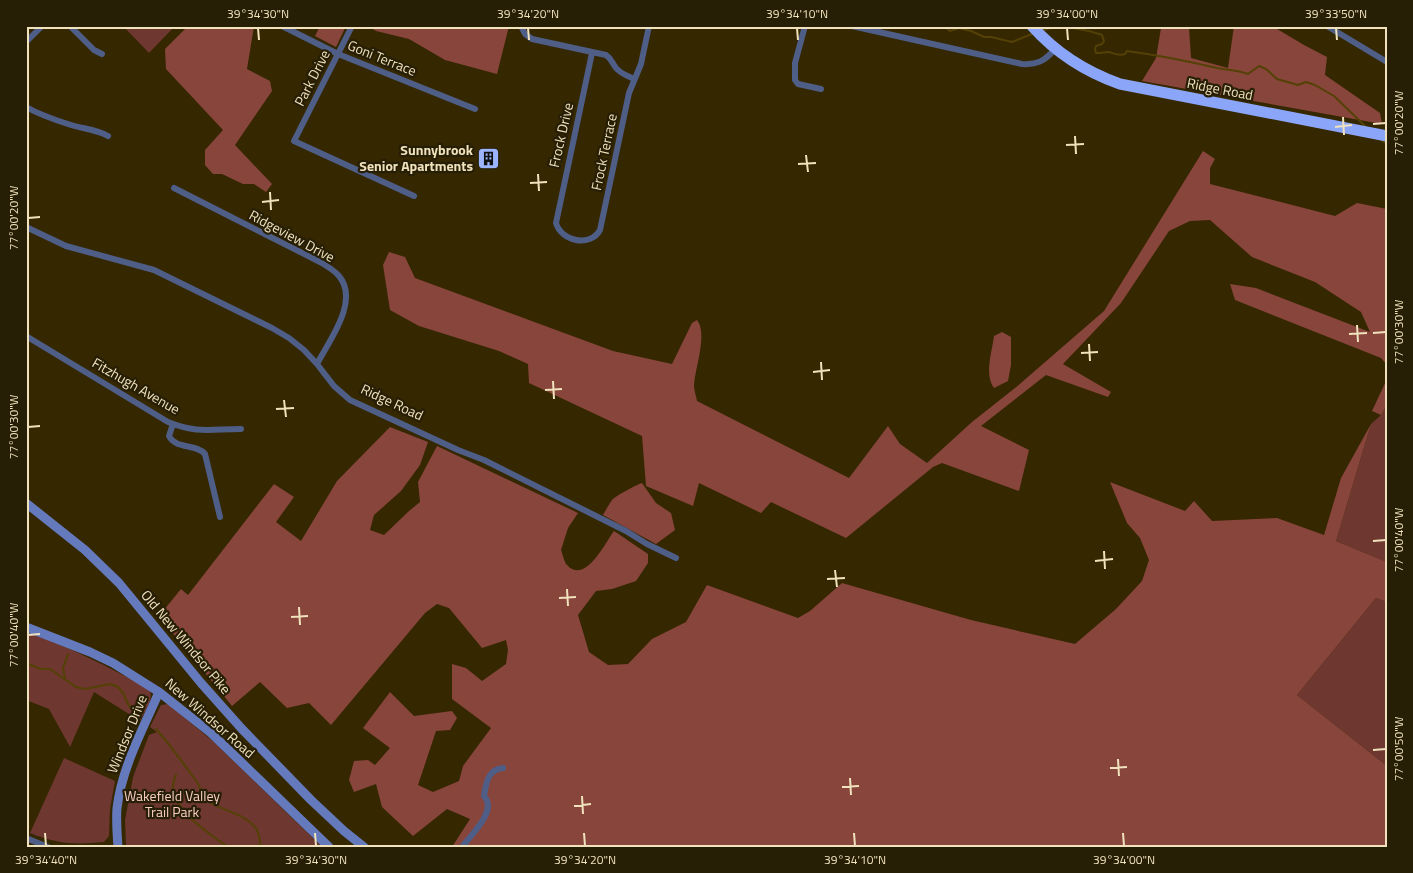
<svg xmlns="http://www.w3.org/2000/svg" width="1413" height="873" font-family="'Titillium Web',sans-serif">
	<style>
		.green { fill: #6e372f }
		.forest { fill: #88453b }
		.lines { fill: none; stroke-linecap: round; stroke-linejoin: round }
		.stream { stroke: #544105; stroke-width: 2 }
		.street { stroke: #4f5e87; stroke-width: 6 }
		.secondary { stroke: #647abc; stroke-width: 9 }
		.highway { stroke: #8ba6f8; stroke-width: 11 }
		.ticks { fill: none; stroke: #f0e2bd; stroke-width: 2 }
		.labels { text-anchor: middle; stroke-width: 4.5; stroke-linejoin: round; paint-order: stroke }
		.street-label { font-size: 14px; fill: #f0e2bd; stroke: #271e06 }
		.poi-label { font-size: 14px; font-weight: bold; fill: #f0e2bd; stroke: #271e06; text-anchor: end }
		.park-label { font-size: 14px; fill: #f7ccc5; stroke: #271e06 }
		.neatline { fill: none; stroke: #f0e2bd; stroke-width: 2 }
		.ticks-label { font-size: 12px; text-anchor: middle; fill: #f0e2bd }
	</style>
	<rect width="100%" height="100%" fill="#352700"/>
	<path class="green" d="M123 26H175L149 53Z
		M1387 405V562L1336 541 1371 424 1381 415Z
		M1376 598 1387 602V766L1297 695Z
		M26 632C70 647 109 667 149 689 155 699 144 712 140 721L94 692 70 747 49 709 26 700Z
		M168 704 215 743 322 847H126L125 820 133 777 149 735 157 732 150 727 161 705Z
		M64 758 115 781 110 809 109 836 104 842C76 845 57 844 30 833Z"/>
	<path class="forest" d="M188 26H254L247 69 270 81 272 91 235 145 272 184 266 192 254 184H243L222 174H213L205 165V150L223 130 166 69 165 49Z
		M320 26H346L336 47 315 36Z
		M368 26H509L497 74 445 60 409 39 376 31Z
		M1234 26H1272L1304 45 1327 57 1325 75 1380 113 1382 124 1142 81 1156 58 1161 28 1189 27 1191 58 1228 68Z
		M1203 151 1215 159 1210 168V184L1335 216 1357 203 1387 209V365L1381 358 1235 300 1230 284 1256 288 1370 332 1361 312 1315 282 1252 257 1210 220 1190 221 1169 231 1121 303 1063 364 1111 392 1108 397 1046 375 981 426 1029 450 1019 491 942 463 933 467 846 538 771 502 761 513 699 483 693 506 646 486 642 436 529 383 528 364 499 351 419 326 390 310 383 265 389 252 405 257 415 278 613 351 672 364 692 323 697 320C708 334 695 368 694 385 694 390 696 396 697 401L849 478 888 426 900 444 927 463 972 422 1015 388 1104 311Z
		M1002 332 1011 337V365L1008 381 994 388C984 374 992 352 994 336Z
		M1387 379V405L1381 415 1372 411Z
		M1371 424 1336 541 1387 562V602L1376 598 1297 695 1387 766V847H452L470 819 447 809 413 836 382 807 376 784 354 792 349 780 354 761 368 760 375 765 390 748 363 728 390 692 414 716 452 711 457 718 450 730 436 731 418 785 433 792 459 781 463 766 491 728 452 699V664L466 668 482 681 506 664 508 650 506 640 482 648 449 608 437 604 425 613 331 725 309 703 287 708 260 682 232 706 159 616 181 589 188 595 274 484 294 497 276 522 301 541 337 481 390 427 428 442 420 465 401 491 374 515 370 530 384 535 409 511 420 502 418 482 437 446 578 513 568 528 561 550C563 555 564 562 567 565 585 585 605 543 614 531L648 554V563L636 581 612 589 596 591 578 615 589 652 608 665 628 664 652 639 686 622 707 585 798 618 810 611 842 583 971 620 1075 644 1116 609 1142 581 1149 560 1140 538 1127 523 1110 482 1185 511 1194 501 1212 521 1277 518 1324 535 1341 478Z
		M642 483 656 503 671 513 675 530 656 544 603 515C606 510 609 504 612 500 617 495 636 485 642 483Z"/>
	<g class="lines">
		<path class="stream" d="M894 26H897
			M923 26H925
			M944 26 950 31 959 28 971 31 984 37H991L1012 42 1032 34
			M1044 30C1060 24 1085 29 1102 35L1104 41 1102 44 1096 46 1095 49 1096 53C1100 53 1106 52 1109 52 1116 54 1118 56 1125 54L1127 51C1157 55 1187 61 1217 68 1227 70 1237 70 1248 74L1259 66 1266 69 1277 79 1298 85 1306 82 1315 85 1334 96 1365 126
			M1381 140 1387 144
			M26 663 41 669H50L76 687 85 689 110 684 118 687 123 693 129 706 138 714
			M65 679 63 668 68 654
			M156 729C171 746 184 764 197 782 201 787 200 795 205 799 220 811 243 812 256 828 259 833 260 841 261 847
			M176 775C174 780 172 785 173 790 177 813 210 834 228 847"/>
		<path class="street" d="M70 26 94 50 102 54
			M282 26 338 54 475 109
			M352 26 294 141 414 196
			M521 26 525 34 532 39 606 55C612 59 612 63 616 68 621 74 628 76 634 79
			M805 26 795 63V80L798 84 821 89
			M852 26 1022 64C1037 65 1045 61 1055 49
			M1327 26 1387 62
			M26 42 42 26
			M592 53 556 223C561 241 590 248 600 230L629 93 641 64 649 26
			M26 107C40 115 55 120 71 125 84 129 96 129 108 136
			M174 188 320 262C327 266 334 270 339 276 360 301 329 341 317 364
			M26 227 66 246 154 270 272 328 289 338 304 350 317 364 334 386 350 400 458 450 484 460 626 531 647 544 676 558
			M26 336 168 422C198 434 211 429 241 429
			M173 424 169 436C176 450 196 443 205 454L220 517
			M26 838 48 847
			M462 847C471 835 498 810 484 796 486 783 488 769 503 768"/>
		<path class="secondary" d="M26 503 85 550 119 583 201 683 242 729 311 800 344 831 364 847
			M26 627 90 652 113 663 159 692 211 733 329 847
			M118 847C117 834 116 821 117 808 122 767 143 729 159 692"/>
		<path class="highway" d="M1032 26C1056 53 1086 72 1120 84L1387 136"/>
	</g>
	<path class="ticks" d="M258 28 259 40M528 28 529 40M797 28 798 40M1067 28 1068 40M1336 28 1337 40M1343 117 1344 135M1373 124 1386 123M1335 127 1352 125M1075 136 1076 154M1066 145 1084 144M806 155 808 172M798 164 816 163M538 174 539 191M530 183 547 182M270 192 271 210M262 202 279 200M28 218 40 217M1357 325 1358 342M1373 333 1386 332M1349 334 1367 333M1089 344 1090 361M1081 353 1098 352M821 362 822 380M813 372 830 370M553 381 554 399M545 390 562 389M284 400 286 417M276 409 294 408M28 427 40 426M1373 541 1386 540M1104 551 1105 569M1095 561 1113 559M835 570 837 587M827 579 845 578M567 589 568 606M559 598 576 597M299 607 300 625M291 617 308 616M28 635 40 634M1373 750 1386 749M1118 759 1119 776M1110 768 1127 767M850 778 851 795M842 787 859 786M582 796 583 814M574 806 591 804M45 833 46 846M315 833 316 846M584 833 585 846M854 833 855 846M1123 833 1124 846"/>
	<defs>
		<symbol id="building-square" viewBox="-11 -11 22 22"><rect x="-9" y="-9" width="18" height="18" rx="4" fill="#9bb4fd" stroke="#271e06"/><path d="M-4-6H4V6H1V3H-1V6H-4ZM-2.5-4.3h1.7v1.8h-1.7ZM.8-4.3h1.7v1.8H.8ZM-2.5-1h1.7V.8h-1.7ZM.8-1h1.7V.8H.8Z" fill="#111"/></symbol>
	</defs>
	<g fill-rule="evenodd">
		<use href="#building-square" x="476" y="146" width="25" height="25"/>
	</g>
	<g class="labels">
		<g class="street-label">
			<text transform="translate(382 58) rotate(22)" y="5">Goni Terrace</text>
			<text transform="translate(312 78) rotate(-63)" y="5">Park Drive</text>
			<text transform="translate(1220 89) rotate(11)" y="5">Ridge Road</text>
			<text transform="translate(561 135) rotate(-77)" y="5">Frock Drive</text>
			<text transform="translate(604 152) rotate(-78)" y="5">Frock Terrace</text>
			<text transform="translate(292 236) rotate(28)" y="5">Ridgeview Drive</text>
			<text transform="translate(136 386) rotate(30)" y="5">Fitzhugh Avenue</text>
			<text transform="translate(392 402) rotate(25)" y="5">Ridge Road</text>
			<text transform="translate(186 642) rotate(50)" y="5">Old New Windsor Pike</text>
			<text transform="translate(210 718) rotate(41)" y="5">New Windsor Road</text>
			<text transform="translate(127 734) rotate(-68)" y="5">Windsor Drive</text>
		</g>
		<g class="poi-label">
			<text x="473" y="155">Sunnybrook<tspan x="473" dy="16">Senior Apartments</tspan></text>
		</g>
		<g class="park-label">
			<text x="172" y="801">Wakefield Valley<tspan x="172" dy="16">Trail Park</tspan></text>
		</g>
	</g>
	<rect width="1413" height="873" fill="none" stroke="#271e06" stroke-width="55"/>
	<rect x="28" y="28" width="1358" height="818" class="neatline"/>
	<g class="ticks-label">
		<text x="258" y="18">39°34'30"N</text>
		<text x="528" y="18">39°34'20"N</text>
		<text x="797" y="18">39°34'10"N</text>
		<text x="1067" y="18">39°34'00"N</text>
		<text x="1336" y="18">39°33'50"N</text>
		<text transform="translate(1399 123) rotate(-90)" y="4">77°00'20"W</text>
		<text transform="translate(14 218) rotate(-90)" y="4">77°00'20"W</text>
		<text transform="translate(1399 332) rotate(-90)" y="4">77°00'30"W</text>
		<text transform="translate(14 427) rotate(-90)" y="4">77°00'30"W</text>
		<text transform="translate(1399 540) rotate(-90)" y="4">77°00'40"W</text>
		<text transform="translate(14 635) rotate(-90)" y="4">77°00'40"W</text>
		<text transform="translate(1399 749) rotate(-90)" y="4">77°00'50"W</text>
		<text x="46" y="864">39°34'40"N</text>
		<text x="316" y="864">39°34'30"N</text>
		<text x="585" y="864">39°34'20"N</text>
		<text x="855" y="864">39°34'10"N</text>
		<text x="1124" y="864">39°34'00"N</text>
	</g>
</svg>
